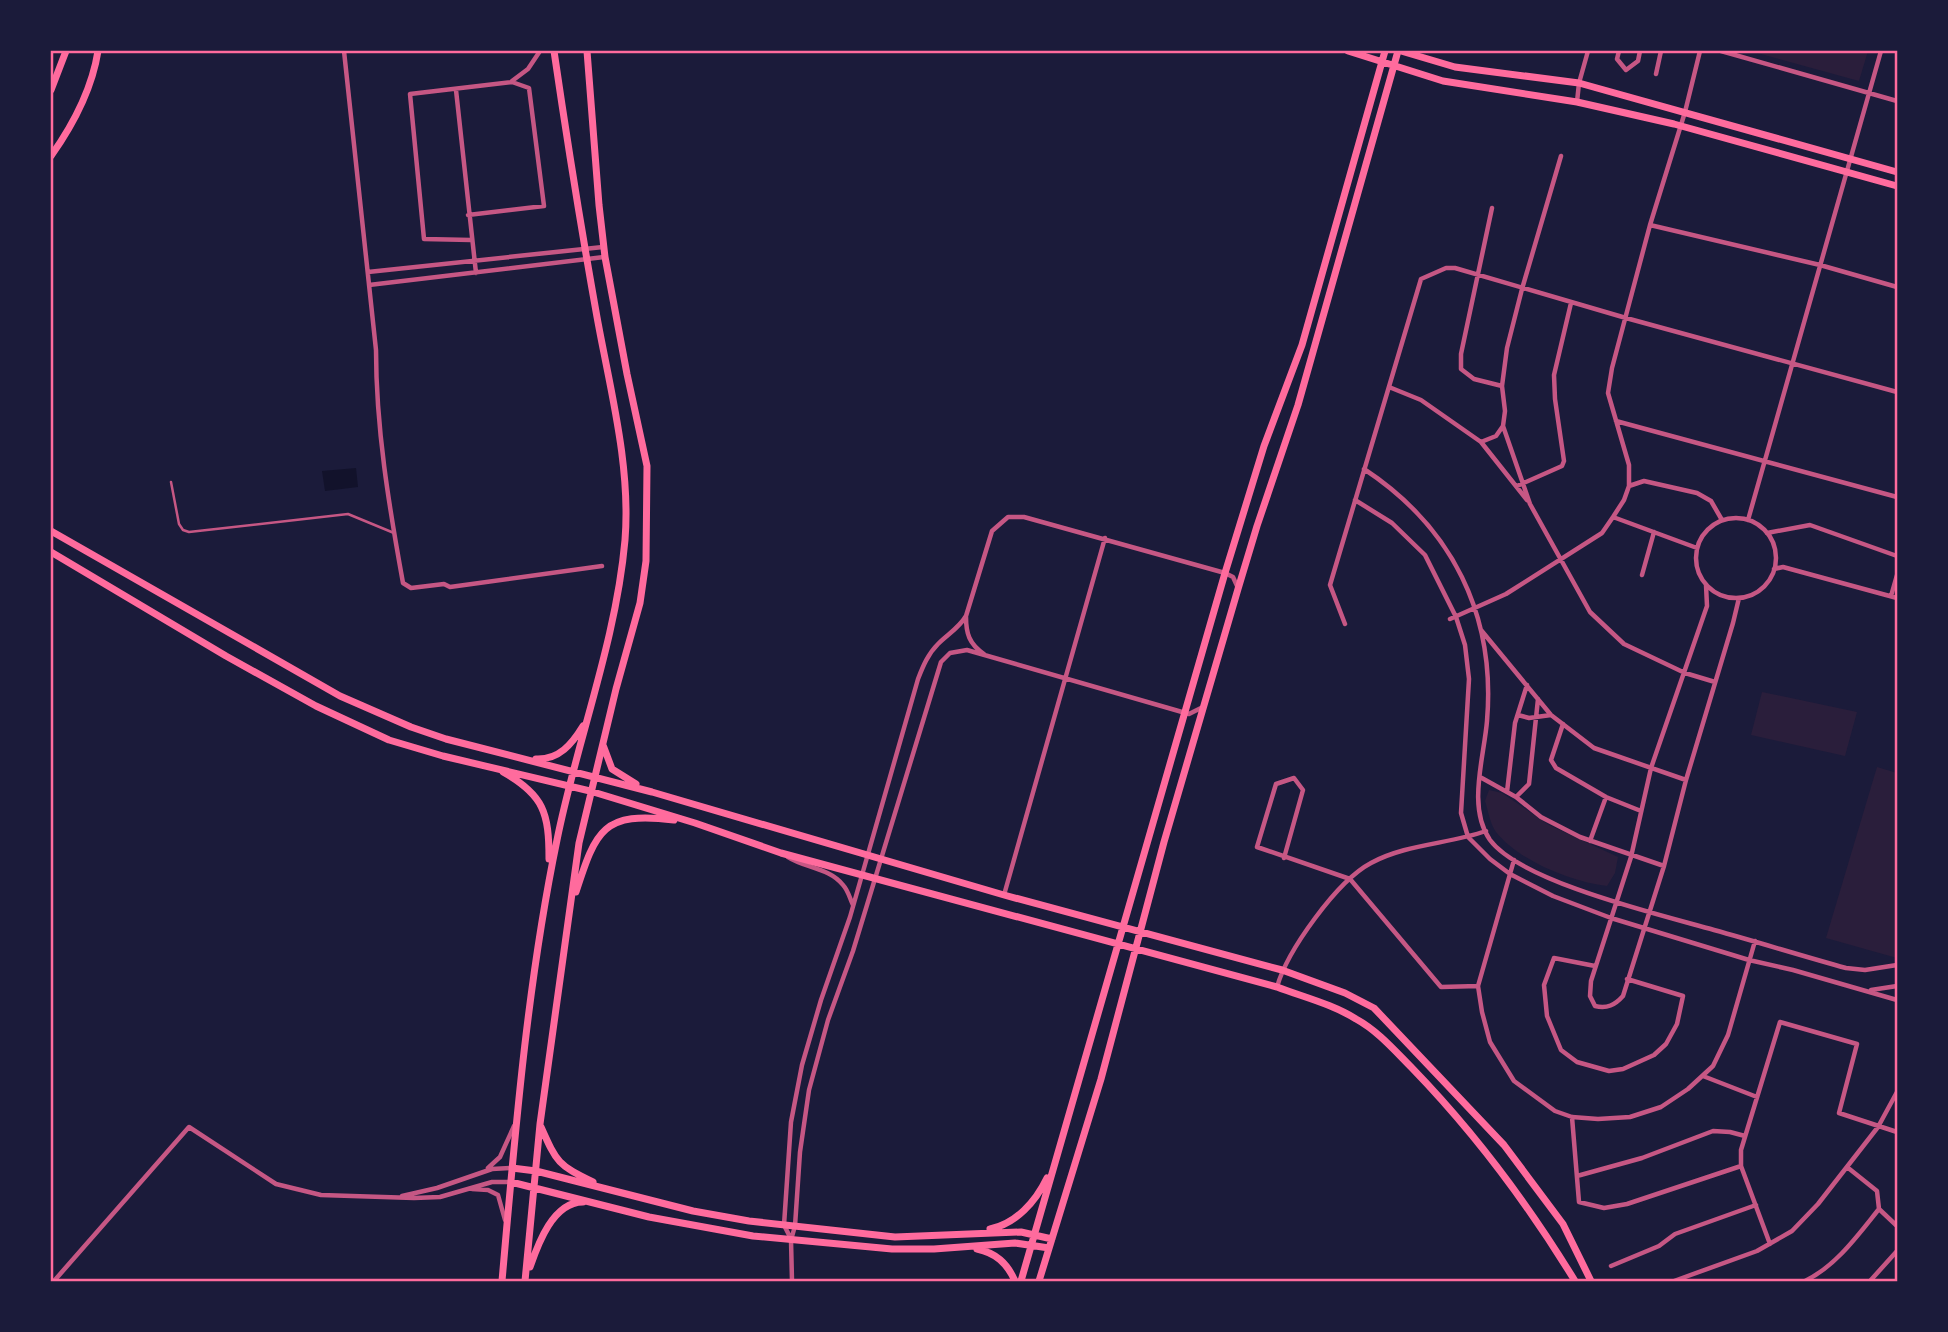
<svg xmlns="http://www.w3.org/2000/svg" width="1948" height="1332" font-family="'Noto Sans',sans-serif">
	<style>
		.green { fill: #2a1e3b }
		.water { fill: #12122b }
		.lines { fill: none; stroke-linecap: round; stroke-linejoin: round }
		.service { stroke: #c65784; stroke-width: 2.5 }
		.minor { stroke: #c65784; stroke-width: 4.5 }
		.secondary { stroke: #ff6b9d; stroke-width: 7 }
		.neatline { fill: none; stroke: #ff6b9d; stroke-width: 2.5 }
	</style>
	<rect width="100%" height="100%" fill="#1b1b3a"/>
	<path class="green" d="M1750 51H1868L1859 81Z
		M1762 692 1857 712 1845 756 1751 735Z
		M1877 767 1897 773V958L1826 938Z
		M1489 790 1502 793 1549 825 1618 857 1615 873 1607 886C1572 882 1519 861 1496 832 1490 824 1488 810 1485 801Z"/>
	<path class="water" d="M356 468 358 487 325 491 322 471Z"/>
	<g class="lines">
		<path class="service" d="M171 482 179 524 183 530 189 532 348 514 394 533"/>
		<path class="minor" d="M344 51 376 350C376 428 389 506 403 583L411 588 444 584 450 587 602 566
			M1619 51 1617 59 1626 70 1638 61 1640 51
			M1721 51 1897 101
			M1656 74 1661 51
			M512 81 528 69 540 51
			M456 90 476 273
			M1577 102 1579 83 1588 51
			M1561 156 1522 289 1507 348 1502 386 1505 411 1503 426 1530 504 1590 612 1624 644 1685 673 1715 682
			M1492 208 1461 354V369L1474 379 1502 386
			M468 215 544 206 529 88 512 82 410 94 424 239 471 240
			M1650 225 1820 265 1897 287
			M368 272 603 247
			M369 285 604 257
			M1389 387 1421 400 1481 442 1527 500
			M1616 421 1897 497
			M1481 442 1496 436 1503 426
			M1364 469C1452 527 1496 615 1487 721 1484 758 1467 807 1490 840 1521 882 1661 915 1714 930 1758 942 1802 956 1846 968L1865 970 1897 965
			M1517 486 1562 466 1564 461 1555 399 1554 375 1571 303
			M1629 486 1644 481 1697 493 1711 501 1722 520
			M1355 500 1392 523 1425 555 1456 617 1465 645 1469 679 1461 813 1468 837 1490 859 1510 874 1553 896 1611 918 1749 960 1793 970 1897 1000
			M1613 517 1697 548
			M1696 558a40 40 0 1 1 80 0a40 40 0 1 1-80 0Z
			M1748 520 1881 51
			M1767 533 1810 525 1897 556
			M1774 569 1783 567 1897 598
			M1642 575 1654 532
			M1706 585 1707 606 1651 768 1631 857 1591 981 1590 996 1595 1006C1607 1009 1615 1005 1623 996L1664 866 1686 780 1733 623 1739 598
			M1891 596 1897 575
			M966 617C966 633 969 644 984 654
			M1450 619 1506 594 1602 533 1613 517 1624 500 1629 486V465L1608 393 1612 368 1650 225 1685 112 1700 51
			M1345 624 1330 585 1421 279 1446 268H1455L1626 318 1897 392
			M1481 630 1551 715 1594 748 1686 780
			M1518 715 1529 718 1551 715
			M1563 724 1551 760 1556 768 1606 797 1641 811
			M1480 777 1516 797 1541 817 1580 837 1664 866
			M1507 792 1515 723 1527 685
			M1516 797 1529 784 1538 699
			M1590 841 1606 797
			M788 857C805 868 830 868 843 885 848 890 850 899 853 905
			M1284 858 1303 790 1294 778 1276 784 1257 847 1350 879 1441 987 1478 986
			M1514 860 1478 986 1482 1012 1490 1042 1514 1081 1555 1111 1572 1117 1598 1119 1630 1117 1661 1107 1688 1089 1713 1066 1728 1035 1755 941
			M1004 895 1105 538
			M1595 966 1554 958 1544 985 1547 1016 1561 1050 1577 1062 1609 1071 1623 1069 1654 1055 1666 1044 1677 1024 1683 996 1627 979
			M1277 987C1287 951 1337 881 1371 863 1406 844 1449 844 1486 831
			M1871 990 1897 986
			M1703 1076 1757 1097
			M1572 1117 1579 1202 1604 1208 1627 1204 1741 1166
			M1847 1167 1877 1191 1879 1209 1897 1226
			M488 1168 500 1157 514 1126
			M1577 1176 1642 1158 1713 1131 1730 1132 1745 1136
			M472 1189 488 1190 498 1195 505 1220
			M402 1196 437 1188 492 1169 512 1168
			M791 1239 784 1225 791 1122 802 1065 821 1000 850 917 918 679C923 666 928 654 938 644 948 634 959 628 966 616L992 531 1008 517H1024L1225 573 1233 577 1238 588
			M1770 1244 1741 1166V1150L1780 1022 1857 1044 1839 1113 1897 1132
			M1611 1266 1659 1246 1675 1234 1756 1205
			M54 1281 189 1127 276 1184 321 1195 414 1198 440 1197 492 1182H510
			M792 1281 791 1240 795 1226 800 1152 809 1090 828 1020 853 951 941 662 950 653 967 650 1189 714 1201 708
			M1674 1281 1757 1251 1792 1231 1818 1204 1878 1127 1897 1092
			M1805 1281C1836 1266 1858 1235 1879 1209
			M1870 1281 1897 1251"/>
		<path class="secondary" d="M1348 51 1443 81 1577 102 1674 124 1897 186
			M1401 51 1455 67 1579 83 1897 172
			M51 90 66 51
			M51 156C73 125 92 89 98 51
			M51 531 340 696 411 727 446 739 652 792 1004 895 1282 970 1345 993 1374 1008 1504 1145 1563 1224 1591 1281
			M51 552 226 656 316 706 389 740 443 756 590 791 695 823 781 853 1277 987C1303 997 1332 1004 1356 1019 1378 1031 1395 1051 1412 1068 1475 1133 1528 1204 1575 1281
			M603 745 612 769 636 784
			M536 759C559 760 572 744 583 726
			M503 772C544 795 549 813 549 859
			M576 892C596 830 603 811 674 820
			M541 1127C557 1163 558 1165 593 1182
			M512 1168 536 1171 693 1211 749 1221 895 1237 1021 1232 1052 1239
			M511 1182 649 1217 753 1236 892 1249H934L1015 1243 1049 1248
			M990 1229C1016 1224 1036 1201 1047 1178
			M977 1249C996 1253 1007 1263 1015 1281
			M530 1267C538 1244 553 1202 583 1202
			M502 1281C515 1134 527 985 557 840 577 740 616 642 625 540 631 466 610 389 597 317 581 228 567 140 554 51
			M525 1281 540 1124 579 843 616 689 640 603 646 561 647 466 627 374 605 257 599 205 587 51
			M1021 1281 1225 573 1264 446 1302 345 1385 51
			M1039 1281 1101 1079 1164 842 1238 589 1257 526 1298 405 1398 51"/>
	</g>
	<rect width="1948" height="1332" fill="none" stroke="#1b1b3a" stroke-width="105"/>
	<rect x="52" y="52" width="1844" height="1228" class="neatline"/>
</svg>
